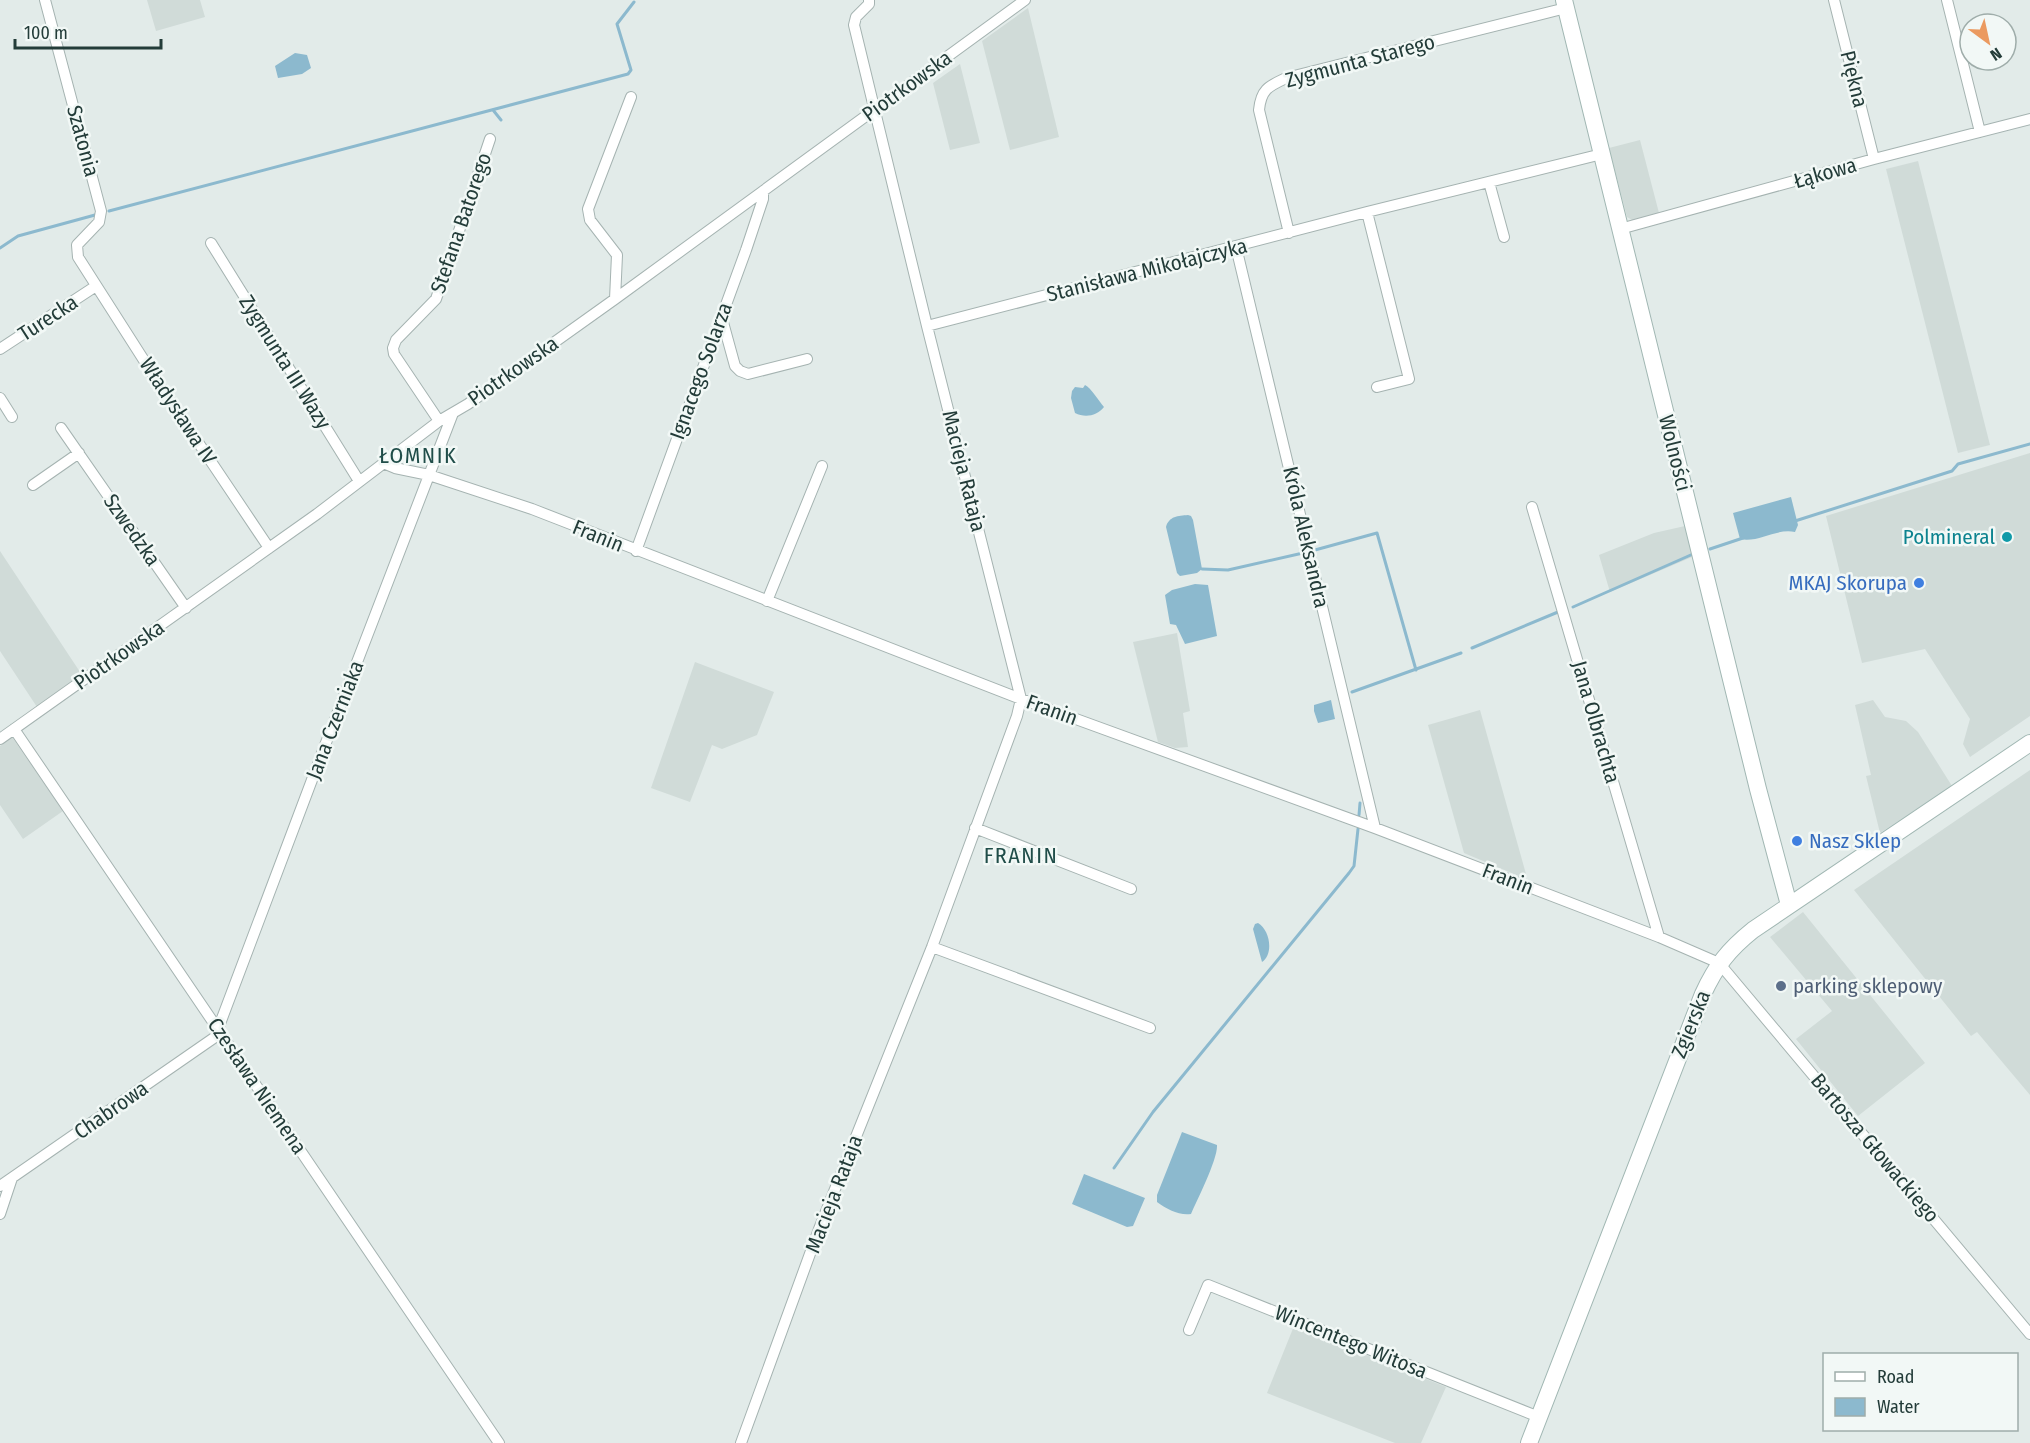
<svg xmlns="http://www.w3.org/2000/svg" width="2030" height="1443" font-family="'Fira Sans Condensed',sans-serif">
	<style>
		.built { fill: #d0dbd8 }
		.water { fill: #8cb9ce }
		.lines { fill: none; stroke-linecap: round; stroke-linejoin: round }
		.stream { stroke: #8cb9ce; stroke-width: 3 }
		.street-casing { stroke: #a5b3b1; stroke-width: 12 }
		.secondary-casing { stroke: #a1b7b3; stroke-width: 18 }
		.street { stroke: #fff; stroke-width: 10 }
		.secondary { stroke: #fff; stroke-width: 16 }
		.culture-dot { fill: #0f9aa8; stroke: #f2f8f6; stroke-width: 2 }
		.shop-dot { fill: #3f7fe0; stroke: #f2f8f6; stroke-width: 2 }
		.service-dot { fill: #5c6f8a; stroke: #f2f8f6; stroke-width: 2 }
		.labels { text-anchor: middle; stroke-width: 5; stroke-linejoin: round; paint-order: stroke }
		.street-label { font-size: 21px; fill: #233c39; stroke: #f2f8f6 }
		.culture-label { font-size: 21px; fill: #0d838f; stroke: #f2f8f6; text-anchor: end }
		.shop-label { font-size: 21px; fill: #366cbe; stroke: #f2f8f6; text-anchor: end }
		.service-label { font-size: 21px; fill: #4e5e75; stroke: #f2f8f6; text-anchor: start }
		.neighbourhood-label { font-size: 22px; letter-spacing: 1.5px; fill: #204d49; stroke: #f2f8f6 }
	</style>
	<rect width="100%" height="100%" fill="#e2ebe9"/>
	<path class="built" d="M147 0H200L205 17 156 31Z
		M1028 8 1059 137 1010 150 982 41Z
		M960 64 980 143 950 150 933 83Z
		M1640 140 1659 213 1634 221 1627 217 1609 148Z
		M1918 161 1990 445 1958 453 1886 169Z
		M2030 453V716L1970 757 1963 744 1970 719 1925 649 1862 663 1826 516Z
		M1685 526 1692 557 1610 592 1599 555 1654 533Z
		M0 551 82 675 37 707 0 651Z
		M1177 633 1190 711 1183 713 1188 747 1175 748 1158 742 1133 642Z
		M695 662 774 692 757 735 722 749 712 745 690 802 651 788Z
		M1873 700 1885 717 1906 721 1918 732 1952 786 1880 833 1866 776 1871 775 1855 705Z
		M1480 710 1526 874 1521 877 1464 853 1428 725Z
		M12 737 63 811 23 839 0 805V746Z
		M2030 770V1095L1977 1032 1971 1036 1854 890Z
		M1803 912 1925 1063 1858 1116 1796 1039 1832 1011 1770 937Z
		M1294 1326 1446 1387 1421 1443H1395L1267 1393Z"/>
	<path class="water" d="M295 53 307 55 311 68 302 74 278 78 275 66Z
		M1085 385C1091 388 1099 401 1104 407 1097 416 1085 418 1075 413L1071 398 1072 391 1075 387 1083 388Z
		M1791 497 1798 525 1795 532C1776 528 1759 543 1740 539L1733 513Z
		M1188 515 1191 516 1193 520 1202 569 1197 573 1180 576 1177 573 1166 527C1169 516 1178 516 1188 515Z
		M1195 584 1208 585 1217 636 1185 644 1176 625 1170 624 1165 595 1172 590Z
		M1331 700 1335 719 1318 723 1314 711V705Z
		M1258 923C1270 930 1274 954 1262 962L1253 929 1255 924Z
		M1182 1132 1217 1145C1218 1159 1197 1200 1191 1214 1180 1216 1166 1209 1157 1202V1195Z
		M1084 1174 1145 1198 1133 1226 1127 1227 1072 1204Z"/>
	<g class="lines">
		<path class="stream" d="M493 110 501 120
			M109 211 628 74 631 70 617 24 634 2
			M0 248 18 236 95 215
			M1795 521 1952 471 1958 464 2030 444
			M1710 549 1743 538
			M1315 550 1377 533 1416 670
			M1202 569 1228 570 1303 553
			M1573 607 1693 554
			M1472 648 1558 612
			M1352 692 1461 653
			M1359 815 1360 803
			M1114 1168 1153 1112 1349 873 1354 866 1358 829"/>
		<defs>
			<path id="street" d="M45 0 101 211 99 222 77 245 78 257 161 387 269 548
				M1834 0 1874 159
				M1947 0 1980 132
				M1489 182 1504 237
				M1367 212 1409 379 1377 387
				M1620 229 1874 159 2030 119
				M1289 233 1259 110C1261 89 1269 86 1286 78L1566 8
				M211 243 359 481
				M1236 247 1375 828
				M615 299 617 255 590 220 588 209 631 97
				M721 315 735 366 740 371 748 374 807 359
				M927 326 1367 212 1602 154
				M0 349 96 286
				M0 398 12 417
				M439 421 394 354 393 348 396 340 436 299 490 139
				M61 428 186 608
				M383 463 395 468 429 475 532 509 1021 699 1375 828 1659 937 1719 963 2030 1334
				M33 485 79 453
				M1532 507 1659 937
				M636 551 746 250 763 199V191
				M767 601 822 466
				M14 729 499 1443
				M0 739 317 514 439 421 468 404 615 299 1025 0
				M975 828 1131 889
				M932 947 1150 1028
				M218 1029 327 740 453 413
				M0 1186 221 1033
				M0 1214 12 1178
				M1189 1330 1208 1285 1539 1417
				M741 1443 819 1229 932 947 1017 716 1021 699 927 326 854 25 856 17 869 4V0"/>
			<path id="secondary" d="M1564 0 1758 789 1789 905
				M1529 1443 1703 994C1716 966 1728 950 1753 930L2030 743"/>
		</defs>
		<use href="#street" class="street-casing"/>
		<use href="#secondary" class="secondary-casing"/>
		<use href="#street" class="street"/>
		<use href="#secondary" class="secondary"/>
	</g>
	<circle class="culture-dot" cx="2007" cy="537" r="6"/>
	<g class="shop-dot">
		<circle cx="1919" cy="583" r="6"/>
		<circle cx="1797" cy="841" r="6"/>
	</g>
	<circle class="service-dot" cx="1781" cy="986" r="6"/>
	<g class="labels">
		<g class="street-label">
			<text transform="translate(1360 61) rotate(-15)" y="7">Zygmunta Starego</text>
			<text transform="translate(1854 79) rotate(76)" y="7">Piękna</text>
			<text transform="translate(907 86) rotate(-36)" y="7">Piotrkowska</text>
			<text transform="translate(83 141) rotate(75)" y="7">Szatonia</text>
			<text transform="translate(1825 173) rotate(-16)" y="7">Łąkowa</text>
			<text transform="translate(461 223) rotate(-71)" y="7">Stefana Batorego</text>
			<text transform="translate(1147 270) rotate(-14)" y="7">Stanisława Mikołajczyka</text>
			<text transform="translate(48 318) rotate(-33)" y="7">Turecka</text>
			<text transform="translate(285 362) rotate(58)" y="7">Zygmunta III Wazy</text>
			<text transform="translate(513 371) rotate(-35)" y="7">Piotrkowska</text>
			<text transform="translate(701 371) rotate(-70)" y="7">Ignacego Solarza</text>
			<text transform="translate(178 411) rotate(57)" y="7">Władysława IV</text>
			<text transform="translate(1675 453) rotate(76)" y="7">Wolności</text>
			<text transform="translate(964 471) rotate(76)" y="7">Macieja Rataja</text>
			<text transform="translate(132 530) rotate(55)" y="7">Szwedzka</text>
			<text transform="translate(598 536) rotate(22)" y="7">Franin</text>
			<text transform="translate(1306 537) rotate(77)" y="7">Króla Aleksandra</text>
			<text transform="translate(119 655) rotate(-35)" y="7">Piotrkowska</text>
			<text transform="translate(1052 710) rotate(20)" y="7">Franin</text>
			<text transform="translate(335 720) rotate(-69)" y="7">Jana Czerniaka</text>
			<text transform="translate(1596 722) rotate(74)" y="7">Jana Olbrachta</text>
			<text transform="translate(1508 879) rotate(21)" y="7">Franin</text>
			<text transform="translate(1691 1024) rotate(-68)" y="7">Zgierska</text>
			<text transform="translate(257 1086) rotate(56)" y="7">Czesława Niemena</text>
			<text transform="translate(111 1110) rotate(-35)" y="7">Chabrowa</text>
			<text transform="translate(1875 1148) rotate(50)" y="7">Bartosza Głowackiego</text>
			<text transform="translate(834 1194) rotate(-69)" y="7">Macieja Rataja</text>
			<text transform="translate(1351 1342) rotate(22)" y="7">Wincentego Witosa</text>
		</g>
		<g class="culture-label">
			<text x="1995" y="544">Polmineral</text>
		</g>
		<g class="shop-label">
			<text x="1907" y="590">MKAJ Skorupa</text>
			<text x="1809" y="848" text-anchor="start">Nasz Sklep</text>
		</g>
		<g class="service-label">
			<text x="1793" y="993">parking sklepowy</text>
		</g>
		<g class="neighbourhood-label">
			<text x="418" y="463">ŁOMNIK</text>
			<text x="1021" y="863">FRANIN</text>
		</g>
	</g>
	<rect x="1823" y="1353" width="195" height="78" fill="#f2f8f6" stroke="#9fadaa" stroke-width="1.5"/>
	<rect x="1835" y="1372" width="30" height="9" fill="#ffffff" stroke="#9fadaa" stroke-width="1.5"/>
	<text x="1877" y="1383" font-size="18" fill="#233c39">Road</text>
	<rect x="1835" y="1398" width="30" height="18" fill="#8cb9ce" stroke="#9fadaa" stroke-width="1.5"/>
	<text x="1877" y="1413" font-size="18" fill="#233c39">Water</text>
	<g transform="translate(1988 42) rotate(147)"><circle r="28" fill="#f2f8f6" stroke="#9fadaa" stroke-width="1.5"/>
	<path d="M0-4.5L10 22L0 15L-10 22Z" fill="#eb9a60"/>
	<text y="-9" font-size="16" font-weight="bold" text-anchor="middle" fill="#233c39">N</text>
	</g>
	<path d="M15 39v9h146v-9" fill="none" stroke="#233c39" stroke-width="3"/>
	<text x="24" y="39" font-size="18" fill="#233c39" stroke="#f2f8f6" stroke-width="4.5" paint-order="stroke">100 m</text>
</svg>
